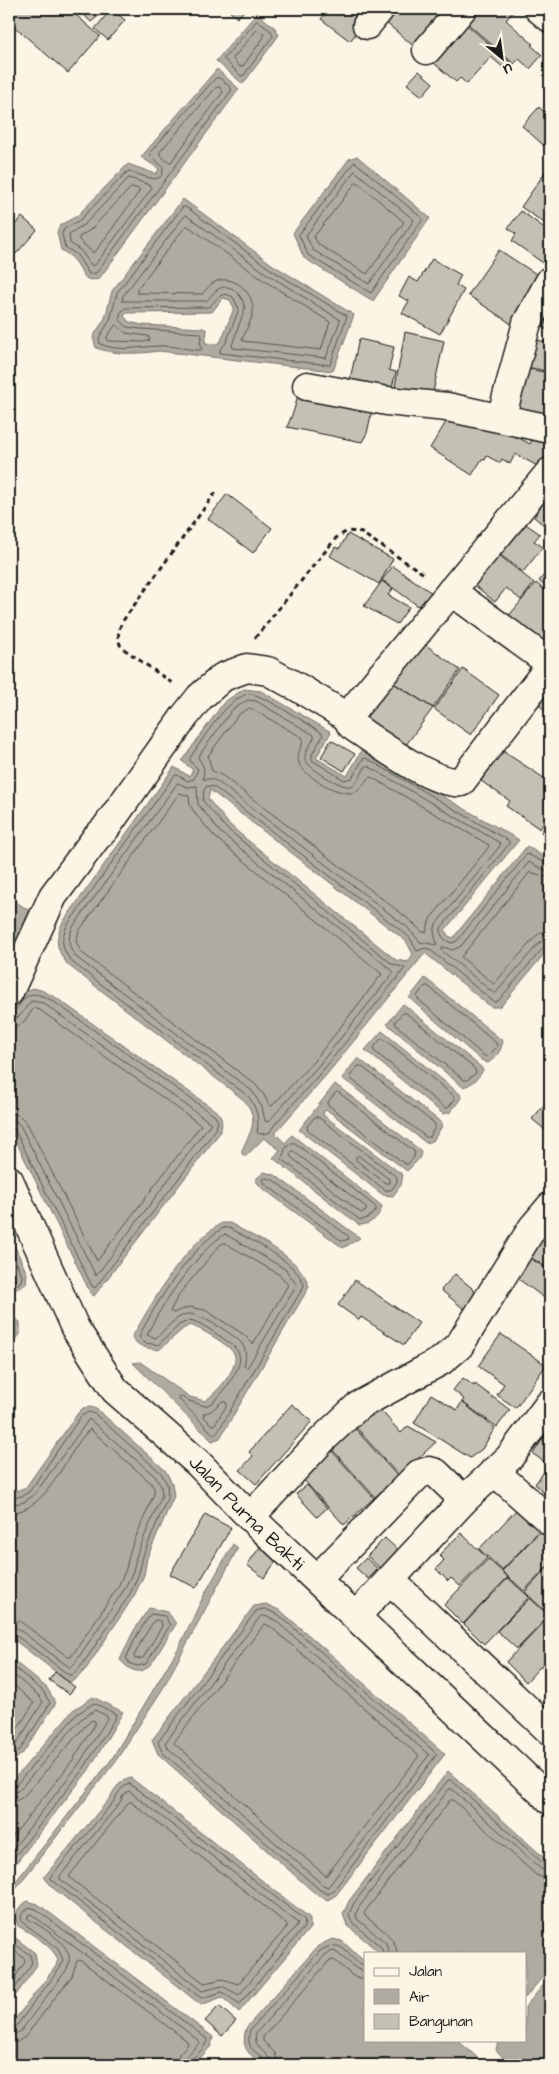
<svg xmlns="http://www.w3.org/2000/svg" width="559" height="2074" font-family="'Architects Daughter',sans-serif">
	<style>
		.water { fill: #b0aba1; stroke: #75726c; fill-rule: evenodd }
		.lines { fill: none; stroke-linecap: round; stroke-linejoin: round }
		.shore { stroke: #575551; stroke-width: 1 }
		.building { fill: #c4c0b3; stroke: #1c1c1c }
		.minor-casing { stroke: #1c1c1c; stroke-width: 31 }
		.path { stroke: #1c1c1c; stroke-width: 3; stroke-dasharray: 5 4; stroke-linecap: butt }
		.minor { stroke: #fcf5e5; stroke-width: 28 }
		.labels { text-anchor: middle; stroke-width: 4.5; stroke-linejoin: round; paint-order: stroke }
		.street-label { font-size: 19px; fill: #1c1c1c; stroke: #fcf5e5 }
	</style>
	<rect width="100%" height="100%" fill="#fcf5e5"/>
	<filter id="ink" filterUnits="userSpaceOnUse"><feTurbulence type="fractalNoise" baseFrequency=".02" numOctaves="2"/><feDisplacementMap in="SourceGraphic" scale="10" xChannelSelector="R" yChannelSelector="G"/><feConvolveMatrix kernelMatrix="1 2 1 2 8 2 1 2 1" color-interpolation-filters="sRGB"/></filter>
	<g filter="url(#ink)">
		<path class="water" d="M257 13 275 28 279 35 243 84 216 61Z
			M217 69 239 89 99 279C81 283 84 272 75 261 71 256 66 253 61 250L57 232 60 225 77 216 128 164 156 174 159 169 141 157Z
			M357 156 430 218 373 301 304 258 293 233 349 159Z
			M183 199 273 265 354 315 333 371 159 351C138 354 116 355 96 348L93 337 105 318 112 291ZM223 298 230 300 234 308 221 341 217 344 205 343 207 330 203 328 142 325 129 322 124 316 127 313 212 312Z
			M244 689 261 691 331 732 316 758 347 776 362 750 519 840 445 930 448 936 453 938 527 846 550 861V947L502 1005 499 1007H491L425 953 328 1073 275 1133 285 1143 292 1135 382 1206C380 1217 370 1225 359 1225L273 1158 280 1150 264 1138 246 1156 242 1154V1150C251 1130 260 1120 244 1100L68 965C56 949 54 940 63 922L174 767 189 776 193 770 182 761 224 702ZM210 790 406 941 413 954 408 962 396 960 240 834 228 823 208 799Z
			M9 897 31 912 9 967Z
			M425 978 503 1041C501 1051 496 1058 488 1063L481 1060 409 998Z
			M33 988 41 990 55 997 219 1113C223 1122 223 1127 218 1135L94 1296 91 1294 9 1127V1012L20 995Z
			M403 1004 481 1067 483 1070C479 1078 472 1085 463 1087L387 1024Z
			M382 1031 460 1094 461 1098 451 1112 443 1114 365 1050Z
			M358 1058 442 1123V1126L433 1141 426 1143 342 1078Z
			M335 1084 420 1150 421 1153 419 1159 407 1171 327 1110 324 1111 323 1115 403 1175 401 1185 393 1196 383 1195 299 1130Z
			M264 1172 275 1175 360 1238 343 1248 261 1187 255 1180Z
			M222 1223H230C255 1238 302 1257 309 1287L220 1438 212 1441 133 1363 140 1362 190 1397 205 1401C216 1393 237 1371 235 1356 233 1346 199 1328 190 1325L183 1329 159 1350C148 1348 138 1348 132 1337 154 1300 185 1243 222 1223Z
			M9 1233 27 1274 26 1284C20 1288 16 1290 9 1290Z
			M9 1314 20 1322V1335L9 1344Z
			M91 1407 98 1410 165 1470 172 1483 174 1496 147 1558 144 1575 134 1596 86 1669 75 1680 69 1682 9 1636V1494L26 1487 78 1413 83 1408Z
			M233 1544 238 1548 162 1690 115 1762 13 1892 9 1890 111 1760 179 1647 204 1595Z
			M266 1604 281 1611 445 1754 336 1895 328 1900 317 1895 158 1754 152 1740 254 1606Z
			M149 1608 168 1612 176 1624C172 1631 167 1638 163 1645 151 1665 142 1684 120 1660L133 1632Z
			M9 1657 47 1688 56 1703 23 1753 11 1763 9 1762Z
			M93 1697 123 1712 88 1771 9 1872V1785L73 1710Z
			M448 1771 550 1863V1968L525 1998V1953H380L347 1925 343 1914 349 1901Z
			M131 1778 310 1918V1928L239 2012 222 1997 201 2005 53 1888 44 1877 110 1798C115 1787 120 1781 131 1778Z
			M27 1901 38 1904 213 2037 211 2046 194 2065H9V2027L56 1966 58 1959C51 1945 32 1934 18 1926L15 1916 19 1908Z
			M9 1933 35 1953 37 1965 9 2005Z
			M332 1939 342 1941 365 1962V2040H457L486 2065H262C247 2052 241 2049 246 2028L318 1946Z
			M550 1977V2065H510L496 2050 498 2041 525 2040V2007Z"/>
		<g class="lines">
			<path class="shore" d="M257 21 271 31 273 36 244 75 241 76 224 59Z
				M257 30 264 34V37L243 66 240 67 233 59Z
				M216 78H220L231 88V91L96 273 89 274 77 255 65 247 62 234 64 229 80 220 128 171C138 173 165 189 163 167L151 156 150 153Z
				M217 87H220L223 92 171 162H168L160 155V152Z
				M355 162 423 219 371 293 308 255 299 235Z
				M355 171 414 220 369 284 313 250 306 236Z
				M129 178 150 185 152 188 95 265 92 266 81 251 70 243 69 234 85 224Z
				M357 182 404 222 367 274 319 245 314 237Z
				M132 187 139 189V192L95 252H92L79 240V237L90 230Z
				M183 207H186L270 269 347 316 330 365 220 353V349L226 343 239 309 233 297C220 290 218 299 209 307L125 308 120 314V320L127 327 141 329 200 333 202 335 200 342 202 348 201 350C187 350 172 345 158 346 139 347 118 352 100 344L99 338 110 320 117 293Z
				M186 215 267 274 339 319 340 321 326 358 233 348 232 345 245 308C243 296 230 280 217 290 212 293 210 298 206 301H122L123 296Z
				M188 226 263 280 330 322 321 350 243 341 242 339C246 330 253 318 253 309 253 292 234 275 217 281 211 283 207 289 202 294L137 293V289L185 227Z
				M116 325 126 333 148 336 150 340 144 342 108 341 107 337Z
				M248 700 256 701 314 735V738C311 744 304 752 305 759 307 768 343 789 351 786 358 783 362 773 365 767L368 766 500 843V846L436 924 434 932 437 945 420 942 407 927 218 782 212 779H203L204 768 198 757 232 710Z
				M250 708 303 738C304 746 295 753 299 763 303 776 342 798 355 792 363 789 364 780 371 777L489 845 488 848 430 919 426 932H422L411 921 223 776 212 771 208 756 238 715Z
				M178 783 187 787 197 786 198 804 220 832 394 972 319 1065 268 1122 265 1121 262 1107 252 1091 76 957C68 947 67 939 73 927Z
				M180 793 189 796 190 805 197 816 215 837 382 974 314 1061 272 1106 269 1105 264 1095 256 1085 81 952 76 941 79 931Z
				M550 865 527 854 457 941 452 943C445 941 439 936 441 928L509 844V841L366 758 363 759 352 778 344 780 312 760V754L323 736 322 733C310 725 262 695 252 694 230 692 201 742 190 758V761L198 769 194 779 188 781 177 775 174 776 68 924C60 939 61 948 72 962L248 1096C256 1107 260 1118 257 1132L259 1134 269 1133 275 1124 324 1069 405 968 392 964 225 827 203 801 204 790 207 786 214 787 403 932 410 938 417 951 425 948 429 949 494 1002 498 1001 544 947 550 945
				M550 871 544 870 529 862 461 946 453 950 443 947 441 950 495 994 540 942 550 938
				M550 878 530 872 461 957 494 984 536 936 542 932 550 931
				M428 986 496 1043 497 1047 487 1057 483 1055 418 999 417 996 424 987Z
				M403 1013H406L475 1069 476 1073 467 1080H464L396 1025 395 1022Z
				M9 1014 14 1012C28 993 30 989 53 1001L215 1116 218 1122 214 1132 95 1288 92 1286 15 1130 9 1126
				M9 1020 19 1017 31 1001 43 1003 211 1123 96 1276 21 1127 16 1121 9 1120
				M9 1028 22 1024 34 1008 40 1010 201 1125 97 1261 27 1123 19 1115 9 1113
				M381 1039H384L454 1096 455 1099 448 1108H445L374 1051V1048Z
				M361 1066 435 1124V1127L430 1137H426L351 1079 350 1076 357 1067Z
				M338 1092 415 1152 414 1157 408 1164H405L328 1105V1102L335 1093Z
				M315 1117H318L397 1177V1182L391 1190H385L308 1130 307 1127Z
				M292 1143H295L376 1207V1210C373 1215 366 1220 360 1220L282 1159 285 1149Z
				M293 1151 366 1207V1211L361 1213 291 1157 290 1154Z
				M359 1156 389 1179V1183H385L356 1160V1157Z
				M266 1178 273 1180 348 1236 349 1239 342 1241 265 1184 263 1180Z
				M223 1228H229C250 1240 299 1262 304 1286L217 1433 214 1435 177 1397 180 1396 189 1401 205 1406C215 1403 222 1393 228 1385 245 1358 245 1352 218 1335 209 1329 201 1323 190 1320L179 1325 158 1345 145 1343 139 1337C154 1305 193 1245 223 1228Z
				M225 1234 285 1269 297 1285 247 1368 244 1366C246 1358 247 1351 242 1344 236 1335 197 1312 187 1314 175 1317 165 1330 156 1338L147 1335C158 1309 201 1247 225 1234Z
				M225 1243 280 1275 288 1285 253 1344 243 1334 205 1310 189 1307 173 1313 170 1311 180 1293 220 1245Z
				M9 1245 22 1276 21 1281 18 1284 9 1285
				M223 1401 226 1402 227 1405 215 1424 212 1425 204 1417 203 1414 211 1411Z
				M9 1499 22 1496 30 1491 81 1416 89 1412 95 1414 161 1473 167 1484 168 1496 143 1556 139 1573 130 1594 82 1665 73 1675H69L14 1634 9 1633
				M9 1505 24 1502 34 1495 89 1419 156 1477 161 1486 162 1495 137 1554 133 1571 124 1590 72 1667H69L17 1628 9 1626
				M9 1513C50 1511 64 1454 90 1429L150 1482 154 1488V1494L130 1551 126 1569 118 1587 71 1657H68L21 1622 9 1619
				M265 1609 279 1615 437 1754 333 1891 328 1894 320 1890 162 1752 158 1742 256 1611Z
				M151 1614 165 1616 170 1625 146 1664 138 1666 130 1664 126 1658 137 1635Z
				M265 1616 275 1620 429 1755 328 1887 323 1885 168 1748 165 1743 260 1617Z
				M157 1620 161 1622 162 1626 143 1658 135 1659 134 1656 143 1638 154 1621Z
				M265 1624 271 1627 419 1756 326 1876 174 1743Z
				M9 1663 43 1691 50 1703 20 1750 9 1758
				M9 1671 39 1696 43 1702 15 1746 9 1751
				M9 1681 34 1703 9 1742
				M130 1784 305 1920 304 1927 240 2004 222 1992 201 1998 51 1879V1877L114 1801C118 1793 121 1786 130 1784Z
				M9 1788 15 1786 77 1714 94 1703 116 1714 115 1718 84 1768 9 1864
				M129 1791 298 1923 297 1925 239 1995 222 1986 202 1991 60 1879V1876L119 1804 123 1796Z
				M9 1794 19 1790 81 1719 95 1710 107 1716V1719L79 1764 9 1854
				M9 1802 16 1801 23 1797 86 1725 92 1720 95 1721V1724L73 1760 9 1841
				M131 1802 287 1924V1927L238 1984 223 1979 204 1983 70 1878V1875L128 1803Z
				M9 1940 30 1955 32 1963 9 1997
				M9 1947 24 1958 25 1962 9 1986
				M383 1953 381 1947 352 1922 349 1914 354 1903 448 1780H451L545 1865 550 1866
				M389 1953 386 1943 357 1919 356 1914 359 1907 449 1789H452L541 1869 550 1872
				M397 1953C396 1936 377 1926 365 1916L364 1913 450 1800H453L536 1875 550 1880
				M9 2030 15 2028 60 1968 63 1960 58 1948 22 1922 21 1916 29 1907 36 1909 207 2039C207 2049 192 2055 190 2065
				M9 2036 20 2032 65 1972C68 1967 70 1962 69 1956 66 1941 41 1926 28 1919V1915L31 1914 198 2040 199 2043 186 2057 184 2065
				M9 2044 17 2042 25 2037 72 1976 77 1961 80 1960 187 2041 188 2044 179 2054 177 2065
				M265 2065C263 2049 244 2056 250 2030L321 1950C349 1936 345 1962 365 1965
				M271 2065C270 2051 252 2049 256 2033L325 1955 333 1951 336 1952 357 1969 365 1971
				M278 2065 275 2053 263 2041V2037L329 1961 334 1960 353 1976 365 1979"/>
		</g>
		<path class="building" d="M9 9H69L100 36 68 73 9 22Z
			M73 9H98L102 13 91 22 78 9 75 11Z
			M111 9 125 20 108 40 95 29Z
			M227 9H246L237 18Z
			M311 9H322L317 14Z
			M329 9H376L350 41 321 19Z
			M382 9H450L417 49 377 15Z
			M468 9H516L506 20 533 44 531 45 542 55 530 69 519 59 514 64 460 17Z
			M459 18 511 63 505 69 491 57 467 84 460 78 456 82 428 58Z
			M419 71 433 83 422 96 407 84Z
			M539 107 548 116 550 113V151L522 126Z
			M546 171 550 174V223L549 226 521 207Z
			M521 211 550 232V268L512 241 516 234 508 228Z
			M22 217 37 230 16 254 9 248V232Z
			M499 250 547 281 516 327 468 295Z
			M432 259 461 275 456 285 464 290 440 334 402 313 409 301 399 296 409 277 418 282Z
			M550 313V331L543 328Z
			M405 332 444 341 433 392 427 391 426 399 394 392Z
			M529 338 550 343V372L523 366Z
			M359 339 394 347 389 370 396 372 390 395 336 387 338 377 350 379Z
			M522 368 550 373V420L511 416Z
			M299 391 374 402 367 433 362 442 287 427 294 410Z
			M453 411 481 417 530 444 537 431 550 433V466L547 471 515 454 510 464 502 459 500 463 487 456 485 460 482 459 472 475 430 448Z
			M227 494 272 528 253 553 208 519Z
			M543 494 550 500V530L534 517 539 510 534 505Z
			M523 522 540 534 534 541 543 547 523 572 498 553Z
			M348 534 393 559 379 584 330 556 335 547 339 549Z
			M495 552 534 583 521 600 506 588 495 602 472 583Z
			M393 566 432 593 421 608 382 580Z
			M550 568V591L539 581Z
			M382 581 393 589 388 595 409 607 397 624 364 606Z
			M536 583 550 594V651L507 618Z
			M415 637 460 670 433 708 386 678Z
			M463 669 499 695 471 735 434 709Z
			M385 678 433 708 400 753 355 721Z
			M550 680V716L530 695Z
			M331 740 355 754 344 771 321 757Z
			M498 748 550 782V813L540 829 506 806 510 801 481 781 488 769 486 767Z
			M550 820V838L541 832Z
			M550 1098V1134L532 1119Z
			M540 1229 550 1236V1270L524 1253Z
			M524 1254 550 1271V1302L510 1273Z
			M455 1274 484 1298 470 1314 441 1290Z
			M355 1280 419 1323 404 1345 361 1317 359 1320 338 1305Z
			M501 1334 546 1365 516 1408 497 1395 504 1384 478 1366Z
			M463 1378 474 1386 475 1384 510 1410 497 1427 462 1402 464 1399 453 1390Z
			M431 1394 457 1410 462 1402 495 1428 482 1449 470 1458 414 1423Z
			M292 1404 312 1421 256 1484 240 1470 253 1456 249 1452Z
			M376 1405 401 1433 408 1426 436 1442 399 1476 354 1425Z
			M353 1426 398 1477 375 1497 330 1447Z
			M550 1429V1441L545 1437Z
			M544 1437 550 1442V1498L535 1484 549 1465 533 1454Z
			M331 1450 374 1498 344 1525 301 1477Z
			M307 1485 327 1508 317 1517 296 1494Z
			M519 1507 542 1528 502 1570 479 1549Z
			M205 1514 231 1528 196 1588 170 1574Z
			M542 1529 550 1537V1564L524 1591 502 1571Z
			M461 1533 487 1558 460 1586 451 1578 448 1581 436 1569 444 1560 439 1555Z
			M385 1538 400 1552 382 1570 367 1556Z
			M260 1547 277 1560 264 1578 247 1565Z
			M366 1558 378 1569 368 1579 356 1568Z
			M488 1559 508 1577 463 1624 444 1605Z
			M550 1565V1610L547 1613 525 1592Z
			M508 1578 529 1597 484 1644 464 1624Z
			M530 1598 549 1616 517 1649 497 1631Z
			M549 1617 550 1656 526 1682 506 1662Z
			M550 1658V1681L547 1678 550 1675 542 1667Z
			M55 1672 75 1687 69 1694 49 1680Z
			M219 2006 236 2021 222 2036 205 2021Z"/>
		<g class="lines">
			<defs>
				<g id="minor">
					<path d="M539 9 550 18"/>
					<path d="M367 25 380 9"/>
					<path d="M427 50 462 9"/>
					<path d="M307 386 387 401 447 407 550 429"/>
					<path d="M501 418 527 323 550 281"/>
					<path d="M550 472 347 717 351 725C375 741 433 785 461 782L550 666"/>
					<path d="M451 591 550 663"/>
					<path d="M9 992 53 896 96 838 105 829 185 716 200 697 223 677 247 668 268 671 299 688 347 717"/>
					<path id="s1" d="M9 1180 75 1328 115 1390 198 1463 250 1517 550 1800"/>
					<path d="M494 1471 550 1521"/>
					<path d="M250 1517 324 1438 358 1406 441 1361 459 1346 533 1227 550 1207"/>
					<path d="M317 1579 419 1474 429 1471 436 1473 464 1500"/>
					<path d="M390 1580 550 1731"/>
					<path d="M356 1616 464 1500 509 1458 550 1403"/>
				</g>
			</defs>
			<use href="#minor" class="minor-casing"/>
			<path class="path" d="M255 638 336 538 347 531 360 532 424 574
				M172 683 121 647C117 638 118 631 122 622L216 492"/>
			<use href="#minor" class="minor"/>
		</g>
	</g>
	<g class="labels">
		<g class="street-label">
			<text dy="7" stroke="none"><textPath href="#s1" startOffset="416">Jalan Purna Bakti</textPath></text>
		</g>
	</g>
	<rect width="559" height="2074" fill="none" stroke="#fcf5e5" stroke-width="30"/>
	<rect x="15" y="15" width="529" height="2044" fill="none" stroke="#1c1c1c" stroke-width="2" filter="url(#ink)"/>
	<rect x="364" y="1952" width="162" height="90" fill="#fcf5e5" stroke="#a29e95"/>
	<rect x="374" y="1968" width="25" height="8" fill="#fcf5e5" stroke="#a29e95"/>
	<text x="409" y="1976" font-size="15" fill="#1c1c1c">Jalan</text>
	<rect x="374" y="1989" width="25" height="15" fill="#b0aba1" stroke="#a29e95"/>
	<text x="409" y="2002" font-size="15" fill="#1c1c1c">Air</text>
	<rect x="374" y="2014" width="25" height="15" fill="#c4c0b3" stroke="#a29e95"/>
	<text x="409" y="2026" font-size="15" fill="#1c1c1c">Bangunan</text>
	<g transform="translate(502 58) rotate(151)" stroke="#fcf5e5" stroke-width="4" paint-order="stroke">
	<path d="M0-4L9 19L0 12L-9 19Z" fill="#1c1c1c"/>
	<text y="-8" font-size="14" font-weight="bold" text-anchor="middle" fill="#1c1c1c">U</text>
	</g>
</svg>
